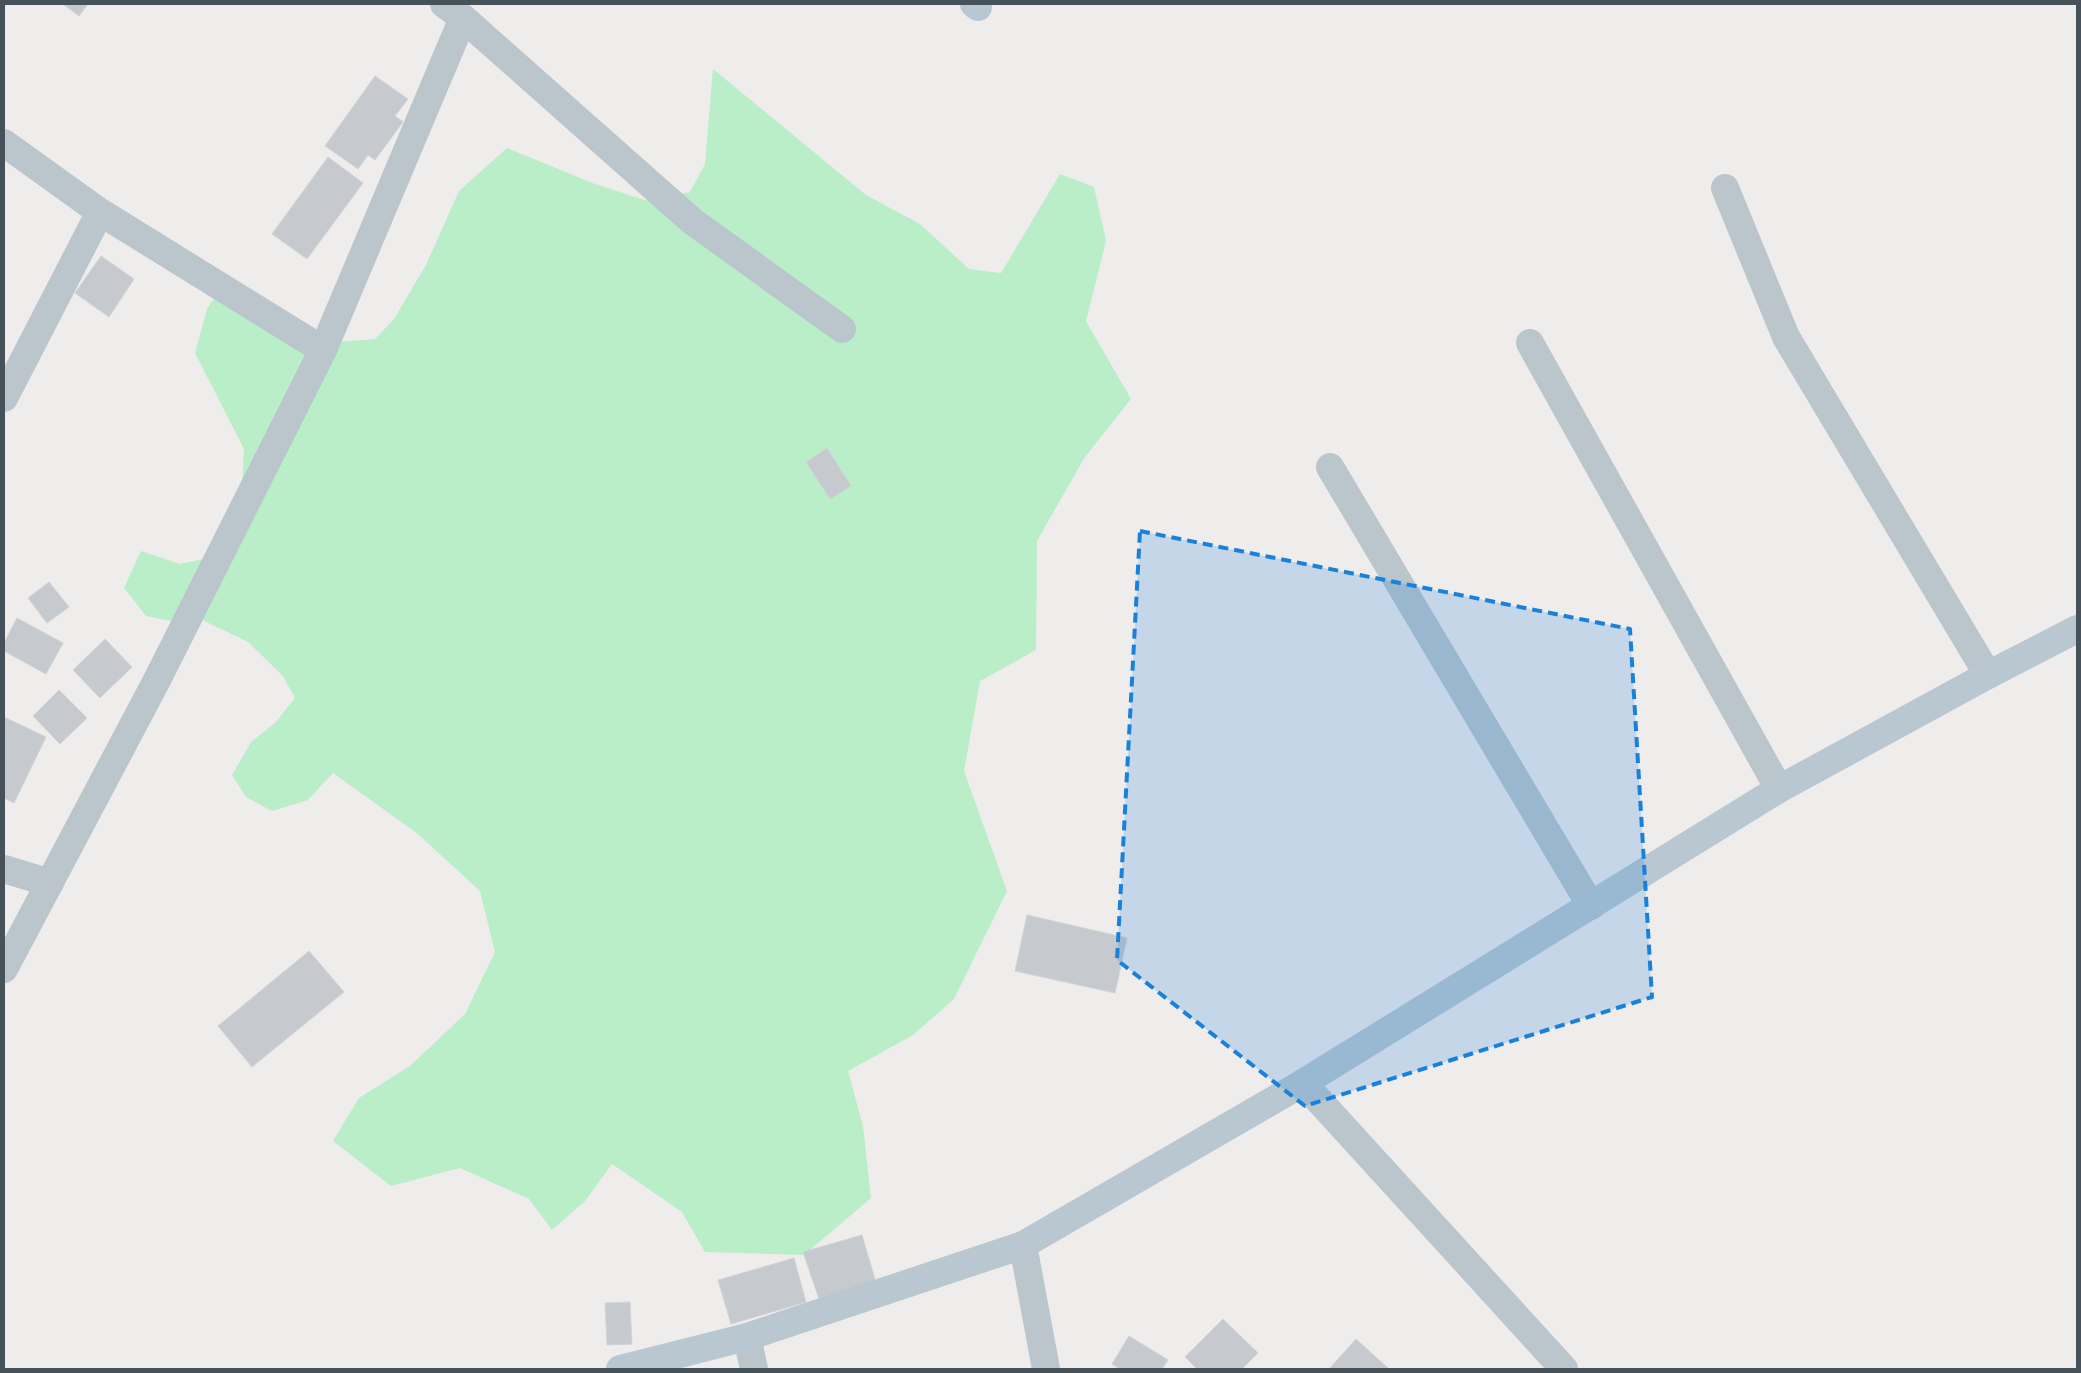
<svg xmlns="http://www.w3.org/2000/svg" width="2081" height="1373" font-family="'Asap Condensed',sans-serif">
	<style>
		.green { fill: #b9eec9 }
		.building { fill: #c6cacf; stroke: #d0d3d8 }
		.lines { fill: none; stroke-linecap: round; stroke-linejoin: round }
		.street { stroke: #bac5cc; stroke-width: 28 }
		.secondary { stroke: #b9c7d1; stroke-width: 28 }
		.marked { fill: #1981dc; fill-opacity: 0.2; stroke: #1981dc; stroke-width: 4; stroke-dasharray: 10 6; stroke-linejoin: round }
	</style>
	<rect width="100%" height="100%" fill="#efecec"/>
	<path class="green" d="M713 69 866 195 920 224 969 269 1001 273 1060 174 1094 187 1106 241 1086 321 1131 399 1085 457 1037 541 1036 650 980 681 964 771 1007 891 954 999 913 1035 848 1071 863 1126 871 1198 804 1255 705 1252 682 1212 612 1164 585 1201 552 1230 529 1199 460 1168 391 1186 333 1141 359 1098 410 1066 465 1014 495 952 480 891 418 834 333 773 308 800 272 811 246 797 232 775 251 742 275 723 295 698 283 676 248 642 196 617 176 622 146 616 124 588 141 551 180 564 213 557 242 489 244 449 195 353 207 309 224 283 307 344 375 339 394 319 426 265 459 191 507 148 595 184 645 200 690 192 705 164Z"/>
	<path class="building" d="M63 4H88L79 16Z
		M375 76 408 99 395 116 403 122 375 160 368 155 358 169 325 146Z
		M328 157 363 183 307 259 272 234Z
		M101 256 134 279 109 317 75 293Z
		M827 448 851 486 830 499 806 462Z
		M49 582 69 607 47 623 28 598Z
		M17 618 63 643 46 674 4 651V643Z
		M105 639 132 667 100 698 73 670Z
		M59 690 87 718 60 744 33 716Z
		M4 717 46 737 14 803 4 798Z
		M1027 915 1127 938 1115 993 1015 971Z
		M309 951 344 992 252 1067 218 1026Z
		M862 1235 877 1286 820 1302 803 1252Z
		M794 1258 806 1302 731 1324 718 1280Z
		M630 1302 632 1344 607 1345 605 1303Z
		M1223 1319 1258 1353 1242 1369H1197L1185 1357Z
		M1129 1336 1168 1360 1162 1369H1120L1112 1364Z
		M1356 1339 1389 1369H1329Z"/>
	<g class="lines">
		<path class="street" d="M444 4 463 18 692 221 842 329
			M4 143 100 212 323 350
			M1725 188 1786 337 1988 675
			M1530 343 1779 789
			M4 398 100 212
			M1330 467 1591 906
			M4 869 50 883
			M4 969 157 680 323 350 463 18
			M1303 1083 1564 1369
			M1023 1245 1046 1369
			M747 1337 754 1369"/>
		<path class="secondary" d="M974 4 978 7
			M620 1369 747 1337 1023 1245 1303 1083 1779 789 1988 675 2077 629"/>
	</g>
	<path class="marked" d="M1140 531 1630 629 1652 997 1305 1106 1117 960Z"/>
	<rect width="2081" height="1373" fill="none" stroke="#455259" stroke-width="10"/>
</svg>
